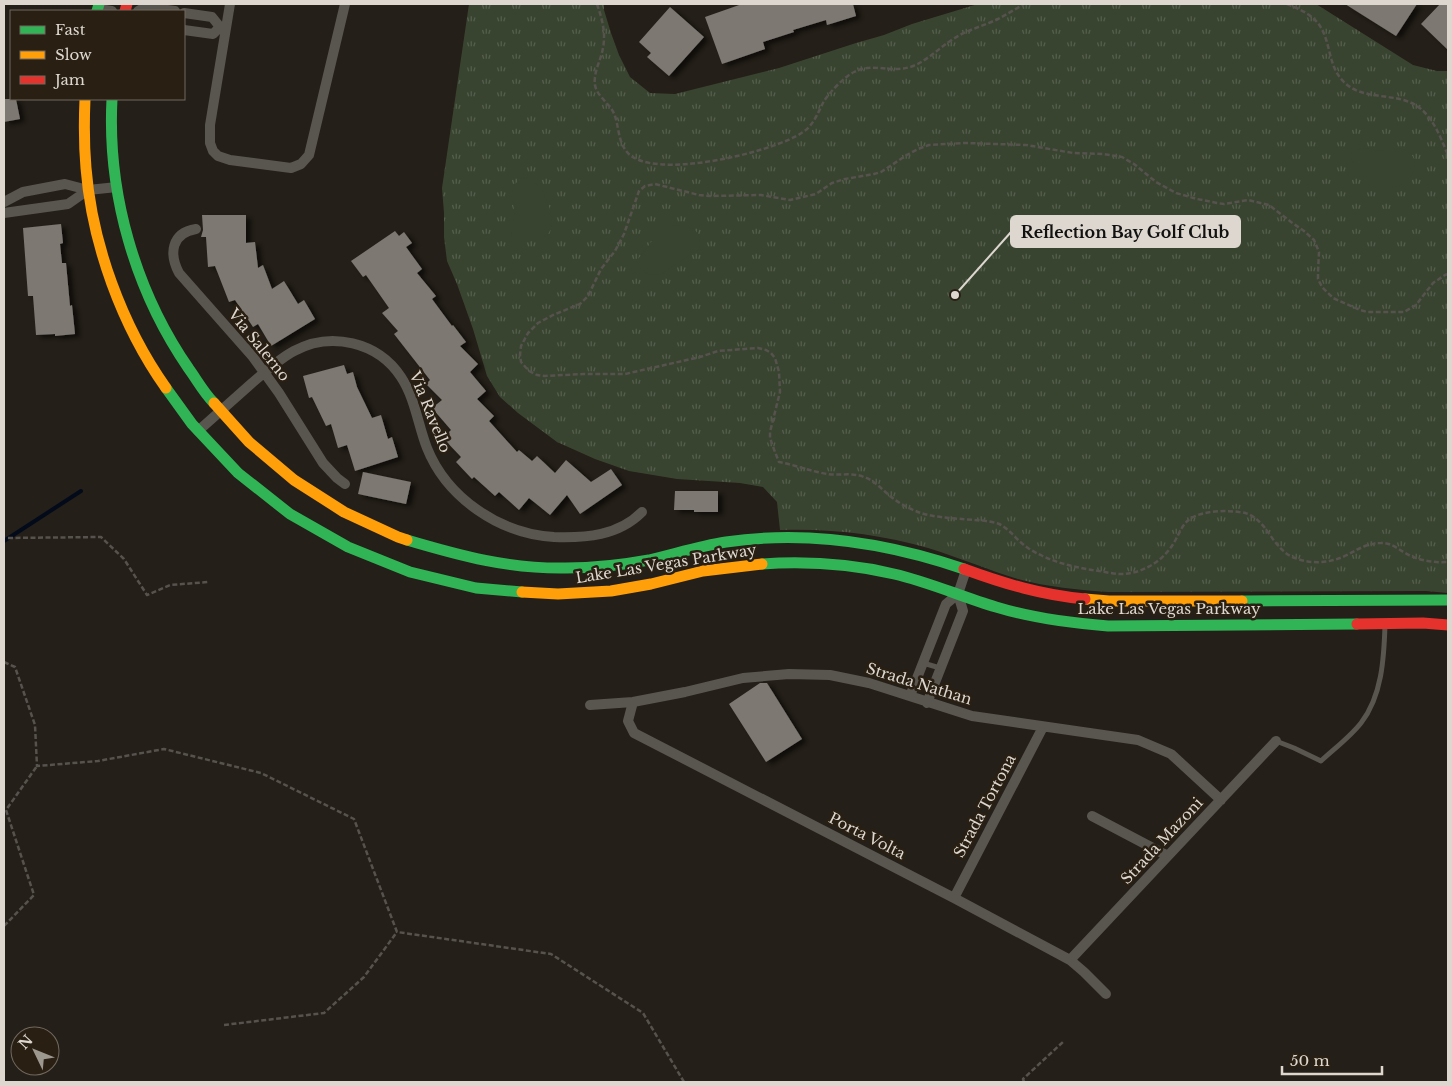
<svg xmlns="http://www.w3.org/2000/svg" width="1452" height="1086" font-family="'Libre Baskerville',serif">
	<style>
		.grass { fill: url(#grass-tufts) }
		.pitch { fill: #394430 }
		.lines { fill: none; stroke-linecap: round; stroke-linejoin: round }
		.stream { stroke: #030b1b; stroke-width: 4 }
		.building { fill: #7d7872; filter: url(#shadow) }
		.path { stroke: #56524d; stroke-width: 2.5; stroke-dasharray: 5 2.5; stroke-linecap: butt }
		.lane { stroke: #59554f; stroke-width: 5 }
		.street { stroke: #59554f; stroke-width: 10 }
		.fast { stroke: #30b455; stroke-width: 11 }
		.slow { stroke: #ff9f0a; stroke-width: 11 }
		.jam { stroke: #e5322d; stroke-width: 11 }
		.labels { text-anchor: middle; stroke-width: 5; stroke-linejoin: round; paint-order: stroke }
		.street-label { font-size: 15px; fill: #ddd7cf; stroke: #292013 }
		.leader { fill: none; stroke: #ddd7cf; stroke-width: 2 }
		.callout-dot { fill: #ddd7cf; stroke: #292013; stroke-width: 2 }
		.callout { fill: #ddd7cf; stroke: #ddd7cf; stroke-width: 2 }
		.callout-label { font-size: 16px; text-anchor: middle; font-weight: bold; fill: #111 }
	</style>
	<defs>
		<pattern id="grass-tufts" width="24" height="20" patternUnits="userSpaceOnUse" patternTransform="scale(1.25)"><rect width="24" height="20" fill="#394430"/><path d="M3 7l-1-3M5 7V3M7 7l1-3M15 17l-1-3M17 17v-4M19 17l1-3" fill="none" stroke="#555e4d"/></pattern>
		<filter id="shadow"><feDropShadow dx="5" dy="3" stdDeviation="2.5" flood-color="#0009"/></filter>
	</defs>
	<rect width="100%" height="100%" fill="#241f18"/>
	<path class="grass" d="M469 4H604V10L611 33 619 55 630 77 650 93 675 94 779 68 856 43 884 35 912 24 978 4H1316L1413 65 1437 71H1448V593L1426 591 1109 592C1078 590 1048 587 1018 579 988 570 958 557 928 548 880 534 829 528 780 530L777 502 763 487 740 483 677 479 629 471 595 459 557 442 518 413 500 397 487 376 473 329 457 284 447 261 444 237V213L442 188Z"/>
	<path class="pitch" d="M1365 148C1371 149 1377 151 1383 151 1391 150 1399 148 1406 151 1410 153 1412 155 1414 159 1420 175 1399 191 1383 188 1376 186 1371 180 1365 175 1354 166 1339 151 1365 148Z
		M526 177C543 181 561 224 546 236 542 239 536 239 531 239 524 239 519 239 512 236 509 228 514 223 514 216 515 200 505 184 526 177Z
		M679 225C694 228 703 231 699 249L660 275 649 274 638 267 637 262 638 259 659 232 667 227Z"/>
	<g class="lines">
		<path class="stream" d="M4 541 81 491"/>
	</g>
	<path class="building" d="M742 4H853L856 16 827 25 826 20 793 30 794 32 763 42 765 49 722 64 705 17Z
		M1345 4H1417L1396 36Z
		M1440 4H1448V50L1421 24Z
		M670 7 704 37 669 76 647 57 651 53 639 42Z
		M4 99H16L20 119 4 122Z
		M202 215H246V243L255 242 258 268 263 265 272 289 284 281 298 304 304 300 315 319 271 346 258 324 253 327 235 300 229 302 215 266 208 267 206 237H201L203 230Z
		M61 224 63 243 60 244 62 263H66L70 306 72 305 75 334 55 336V334L36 335 33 296H28L23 228Z
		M395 231 399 236 404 232 412 243 406 247 422 269 417 273 436 296 432 299 452 326 453 325 466 342 460 346 478 364 470 372 486 391 477 399 494 416 489 421 517 452 519 450 532 461 537 456 555 473 566 460 591 482 611 469 622 485 580 514 567 495 550 515 529 498 519 510 499 492 495 496 474 477 472 479 456 462 461 457 443 438 451 430 432 408 442 400 426 384 430 380 394 334 398 331 382 313 389 308 366 275 363 277 351 261Z
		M344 365 347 374 353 372 357 387 372 418 381 415 388 439 392 437 398 457 355 471 347 445 338 448 331 424 326 426 312 397 309 398 303 376Z
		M363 472 411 482 406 504 358 494Z
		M675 491H718V512H694V510H674Z
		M760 683H767L802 739 766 762 729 704Z"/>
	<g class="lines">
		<path class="path" d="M597 4C602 19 606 32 603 48 601 60 593 73 595 85 597 97 611 104 615 116 619 128 618 141 627 152 651 182 775 152 803 132 814 125 818 112 824 101 830 92 844 77 854 72 873 62 892 74 913 66 928 60 939 48 953 39 967 30 983 26 998 19 1007 14 1016 9 1024 4
			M1287 4C1296 8 1307 12 1314 19 1332 35 1326 64 1343 81 1363 103 1399 90 1421 109 1435 121 1441 139 1448 155
			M1448 274 1445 275 1433 283 1416 305 1404 312H1367L1360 310 1333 298 1322 287 1318 279V272L1319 252 1314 240 1304 231 1291 222 1269 205 1248 200 1224 204 1217 203 1197 199 1176 193 1156 182 1134 164 1122 157 1103 154 1073 153 1026 145 965 143 929 145 918 149 907 155 881 172 874 174 845 179 832 183 816 194 790 200 761 195 710 196 699 195 655 184 645 186 639 191 624 234 615 251 601 269 588 296 580 304 553 315 538 323 528 333 521 346 520 355 521 362 529 371 537 375 544 376 584 374H625L700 357 718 351 758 348 766 350 771 353 775 358 779 372 780 392 770 432V438L775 452 779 462C795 465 810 471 827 474 839 476 852 472 864 477 876 481 884 492 894 499 902 505 912 510 921 513 934 517 948 518 962 519 973 520 988 520 999 524 1010 529 1018 542 1028 548 1048 561 1069 566 1092 570 1100 571 1109 573 1118 574 1141 575 1165 561 1176 539 1180 532 1183 523 1191 518 1204 511 1224 510 1239 512 1267 514 1270 549 1295 558 1313 565 1332 563 1349 554 1360 548 1369 543 1381 543 1392 542 1401 552 1411 556 1422 561 1436 563 1448 562
			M8 538 101 537 124 559 147 595 170 585 208 582
			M4 662 15 667 35 725 37 766 98 761 164 749 261 773 354 819 397 932 551 954 643 1013 684 1082
			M4 926 34 895 6 810 37 766
			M224 1025 324 1013 364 977 397 932
			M1024 1082 1023 1079 1064 1041"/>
		<path class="lane" d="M923 663 940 668
			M1276 741 1294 748 1321 761C1334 749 1350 737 1361 723 1382 696 1384 658 1385 625"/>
		<path class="street" d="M230 4 210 125V143L213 151 218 156 230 160 291 168 301 164 309 155 345 4
			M98 9 112 11
			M138 11 145 7 175 11
			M184 13 212 17 220 27H225
			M184 30 213 34 220 27
			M4 202 23 192 65 184 88 190 117 187
			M4 213 68 204 88 190
			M196 229C171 233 169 254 179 273L253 357 279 393 323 463 337 478 345 484
			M198 431C216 415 234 399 252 383 265 372 279 359 294 351 331 331 378 342 401 377 415 398 418 425 427 448 447 498 500 534 554 537 586 538 618 536 642 512
			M910 696 946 604 958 594 966 570
			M633 702 628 721 634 733 954 898 1070 960 1084 972 1106 994
			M927 703 963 611 958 594
			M590 705 633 702 685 692 743 678 789 674 830 675 869 683 972 716 1138 740 1171 754 1221 800
			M1092 816 1168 856
			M954 898 1043 727
			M1070 960 1276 741"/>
		<path class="fast" d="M97 11 99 4
			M112 99C107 193 135 291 189 369 197 380 204 393 214 403
			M166 388 192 424 238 473 290 514 348 547 410 572 476 588 522 592
			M407 540C461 556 509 569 566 568 594 568 622 565 649 560 675 554 700 546 726 542 807 530 888 543 964 569
			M762 564C806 561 851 564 894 574 929 582 962 597 996 607 1032 618 1070 623 1108 626L1357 624
			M1242 601 1448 600"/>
		<path class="slow" d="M85 99C84 122 84 145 86 168 92 244 122 326 166 388
			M214 403 249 442 294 480 344 512 398 537 407 540
			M522 592 558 594 611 591 651 584 703 571 762 564
			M1085 599 1109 601H1242"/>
		<path class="jam" d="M125 11 127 4
			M964 569C1005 584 1042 595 1085 599
			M1357 624 1423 623 1448 625"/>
	</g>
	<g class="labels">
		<g class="street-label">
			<text transform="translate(259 345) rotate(51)" y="5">Via Salerno</text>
			<text transform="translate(430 412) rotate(68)" y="5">Via Ravello</text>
			<text transform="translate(666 564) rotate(-9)" y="5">Lake Las Vegas Parkway</text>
			<text x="1169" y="614">Lake Las Vegas Parkway</text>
			<text transform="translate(919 684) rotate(17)" y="5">Strada Nathan</text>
			<text transform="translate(985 806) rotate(-62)" y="5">Strada Tortona</text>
			<text transform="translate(867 836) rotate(27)" y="5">Porta Volta</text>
			<text transform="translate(1162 841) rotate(-47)" y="5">Strada Mazoni</text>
		</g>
	</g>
	<path class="leader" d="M955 295L1011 232"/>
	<circle class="callout-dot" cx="955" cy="295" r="5"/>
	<rect class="callout" x="1011" y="216" width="229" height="31" rx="5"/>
	<g class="callout-label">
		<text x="1125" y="238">Reflection Bay Golf Club</text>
	</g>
	<rect width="1452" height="1086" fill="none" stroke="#ddd7cf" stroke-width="10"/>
	<rect x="10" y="10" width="175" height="90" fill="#292013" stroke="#71695e"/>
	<rect x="20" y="26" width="25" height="8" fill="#30b455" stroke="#71695e"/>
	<text x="55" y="35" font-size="15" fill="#ddd7cf">Fast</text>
	<rect x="20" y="51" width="25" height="8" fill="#ff9f0a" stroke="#71695e"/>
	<text x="55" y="60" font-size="15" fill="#ddd7cf">Slow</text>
	<rect x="20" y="76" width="25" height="8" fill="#e5322d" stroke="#71695e"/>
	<text x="55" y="85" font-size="15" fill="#ddd7cf">Jam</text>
	<g transform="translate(35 1051) rotate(313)"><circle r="24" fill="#292013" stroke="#71695e"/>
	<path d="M0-4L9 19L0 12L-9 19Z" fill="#9c978f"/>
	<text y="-8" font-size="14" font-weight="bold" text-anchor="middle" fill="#ddd7cf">N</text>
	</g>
	<path d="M1282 1066v8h100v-8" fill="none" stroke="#ddd7cf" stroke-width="2.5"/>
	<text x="1290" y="1066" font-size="15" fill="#ddd7cf" stroke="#292013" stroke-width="4" paint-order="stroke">50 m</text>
</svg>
